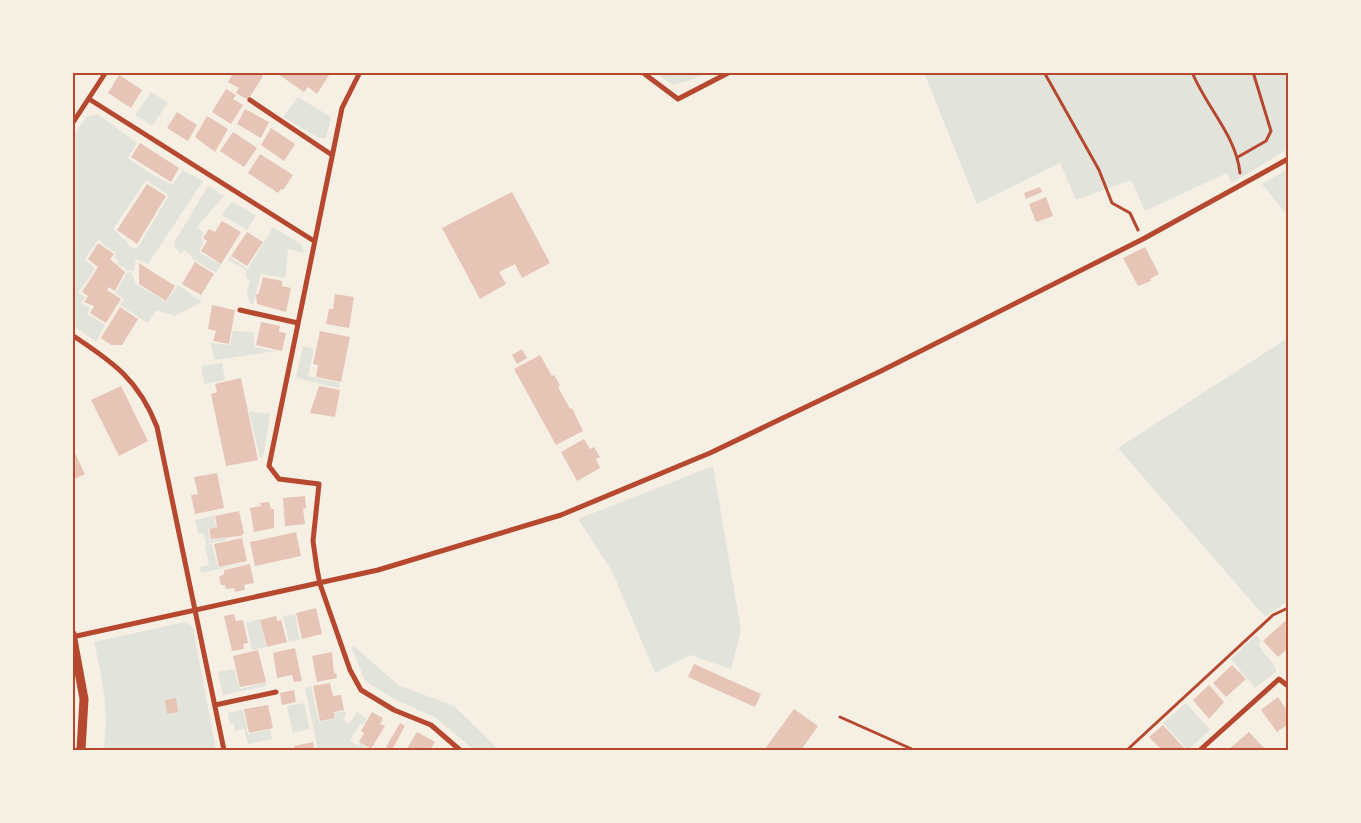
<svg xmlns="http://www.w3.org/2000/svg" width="1361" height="823" font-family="Spectral,serif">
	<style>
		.green { fill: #e2e4dc; fill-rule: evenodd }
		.building { fill: #e6c5b7 }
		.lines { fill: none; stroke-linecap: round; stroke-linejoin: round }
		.path { stroke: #b5482f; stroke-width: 3 }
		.minor { stroke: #b5482f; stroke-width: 5 }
		.tertiary { stroke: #b5482f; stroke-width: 9 }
		.neatline { fill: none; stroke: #b5482f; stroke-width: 2 }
	</style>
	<rect width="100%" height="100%" fill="#f6efe4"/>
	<path class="green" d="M656 73H707L688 81 672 85Z
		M924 73H1288V149L1232 183 1227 173 1145 211 1131 180 1076 200 1060 163 977 204Z
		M151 92 168 103 152 126 135 115Z
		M298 97 331 117 326 138H319L283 117Z
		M98 114 137 143 128 158 150 173 172 185 183 170 203 181 148 264 136 259 134 270 128 271 118 264 119 261 115 257 116 253 98 240 85 259 95 269 78 293 85 297 81 303 90 308 87 314 105 325 96 342 73 325 72 138 86 117ZM146 180 169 195 137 249 129 246 126 241 113 229Z
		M1288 169V216L1262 184Z
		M208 186 224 196 197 227 204 233 201 238 204 241 199 252 221 265 216 273 191 258 192 256 184 250 181 254 174 246 175 241Z
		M232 201 256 216 247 230 222 215Z
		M273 227 302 245 304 253 288 249 285 278 261 274 253 305 250 303 247 294 250 280 246 278V270L228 260 230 257 248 269Z
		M131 272 136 284 166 302 178 285 202 302 174 316 157 310 148 323 120 305 124 299 115 293 127 273Z
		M233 331 254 332V347L276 351 215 360 210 343 230 345Z
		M1288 338V601L1265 617 1118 448Z
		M303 346 314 349 308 376 340 383 339 388 296 378Z
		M222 363 225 380 204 384 201 366Z
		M249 411 270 414 263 458H260Z
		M713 466 741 630 731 669 690 655 655 673 612 571 578 519Z
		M214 516 216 527 208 529 210 540 225 537 226 540 206 544 203 533 198 534 195 520Z
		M212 544 218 568 251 562 201 573 200 567 209 565 205 545Z
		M295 614 300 640 289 642 283 616Z
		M260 619 266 647 252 650 246 623Z
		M185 622 193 627 216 750H103C110 714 102 678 94 642Z
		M1256 635 1261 641 1259 646 1276 668V672L1255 688 1231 659Z
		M354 646 398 685 454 706 499 750H474L436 718 394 699 365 681 352 648Z
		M234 669 240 689 266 682V686L223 695 218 672Z
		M311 686 319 722 336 718 335 713 345 711 346 715 343 720 349 724 357 712 367 719 363 725 361 723 350 740 358 746 360 743 368 749 367 750H347L343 748 342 750H318L305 688Z
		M304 703 310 729 293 733 287 706Z
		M1186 703 1210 730 1188 750 1163 723Z
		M243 710 248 734 270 729 272 739 248 744 244 729 235 731 234 723 230 724 228 713Z"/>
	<path class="building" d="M234 72H258L263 76 248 100 236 93 239 88 228 82Z
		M275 72H331L317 94 308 87 304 92Z
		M119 75 142 90 131 108 108 93Z
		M226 89 236 95 233 99 243 105 231 124 212 112Z
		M245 109 269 122 261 138 237 124Z
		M177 112 197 125 188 141 167 128Z
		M207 116 228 129 215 152 195 137Z
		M271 128 295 144 284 161 261 145Z
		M233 132 257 148 244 167 220 151Z
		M140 143 179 168 171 182 131 157Z
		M260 154 293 175 283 190 281 189 278 193 248 173Z
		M147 184 166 196 137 244 117 230Z
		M1040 187 1042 192 1026 199 1024 193Z
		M512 192 550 263 522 278 515 264 499 272 506 284 480 299 442 228Z
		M1046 197 1053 216 1036 222 1029 204Z
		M222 221 241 232 221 264 201 251 207 241 203 238 209 229 215 232Z
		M247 232 263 242 247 266 231 256Z
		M98 243 114 254 110 259 125 272 115 291 109 287 107 290 121 299 106 323 90 313 94 306 84 302 88 296 82 292 98 267 88 259Z
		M1145 247 1159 274 1150 279 1151 281 1138 286 1123 258Z
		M195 262 214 274 201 295 182 284Z
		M139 263 175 286 166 301 139 284Z
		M263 277 282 281V286L291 288 286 312 257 304 256 295 259 293Z
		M335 294 354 297 349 328 326 324 329 309H333Z
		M212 305 235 310 229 344 213 341 216 331 208 329Z
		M120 307 138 319 122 345H111L101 338Z
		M261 322 280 326 279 332 286 333 282 351 256 345Z
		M320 331 350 337 341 382 316 377 318 365 313 364Z
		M522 349 527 358 517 364 512 355Z
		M540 355 552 376 554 375 560 385 558 387 570 409 572 408 583 431 556 445 514 369Z
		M241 378 258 460 226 466 211 394 217 392 215 384Z
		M121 386 148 441 119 456 91 400Z
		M319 386 340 390 335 417 310 413Z
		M584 439 590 449 594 447 600 457 596 459 600 468 577 481 561 452Z
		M72 447 85 474 72 480Z
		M217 473 224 508 195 514 191 495 198 494 194 477Z
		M305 496 306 508 303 509 305 524 285 526 283 498Z
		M269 502 271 509H274V528L254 532 250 508 261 506 260 503Z
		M239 511 244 533 241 536 211 539 209 529 217 527 215 516Z
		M296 532 301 556 255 566 250 542Z
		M242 538 247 561 219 567 214 544Z
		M250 564 254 583 244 585 245 590 235 592 234 588 226 589 225 585H221L219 577 224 574V570Z
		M316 608 322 634 302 639 296 613Z
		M234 614 236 621 243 620 248 643 243 644 244 649 232 651 224 616Z
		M276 616 277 621 281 620 287 642 267 647 260 620Z
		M1285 621 1288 625V648L1278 657 1263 641Z
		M295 648 302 681 294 682 292 675 277 678 273 653Z
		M258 650 266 682 240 687 233 656Z
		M332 652 334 674 336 673 337 678 317 682 312 656Z
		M694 664 761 694 755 707 688 677Z
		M1232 665 1246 679 1226 697 1213 683Z
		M330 683 333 696 341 695 344 710 334 712 335 718 320 721 313 686Z
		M1209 685 1224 702 1209 719 1193 700Z
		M294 690 296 702 282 705 280 693Z
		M1278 697 1288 712V724L1277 732 1261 710Z
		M176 698 178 712 167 714 165 700Z
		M268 705 273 728 249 733 244 709Z
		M794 709 818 726 801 750H764Z
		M372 712 383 718 380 724 385 726 371 749 359 742 364 733 361 731Z
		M400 723 405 726 392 750 386 747Z
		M1163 725 1184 748 1181 750H1162L1149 737Z
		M417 732 435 742 430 750H406Z
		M1249 732 1264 748 1261 750H1228Z
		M313 742 314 750H295L294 746Z"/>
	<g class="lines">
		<path class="path" d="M1044 72 1099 170 1112 203 1130 213 1138 230
			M1192 72C1206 107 1236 135 1240 173
			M1238 157 1266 141 1271 131 1253 72
			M840 717 914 750
			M1127 750 1273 615 1288 608"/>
		<path class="minor" d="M360 72 342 108 269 466 279 479 319 484 313 541 317 569 320 584 350 670 361 690 394 710 431 725 460 750
			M642 72 678 99 730 72
			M89 99 314 241
			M250 100 332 155
			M72 124 106 72
			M240 310 298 323
			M72 335C113 362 139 380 157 427L224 750
			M72 637 378 570 561 515 710 453 881 371 1143 239 1288 159
			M215 705 276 692
			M1200 750 1279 679 1288 686"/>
		<path class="tertiary" d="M72 634 84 699 81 750"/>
	</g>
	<rect width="1361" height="823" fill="none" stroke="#f6efe4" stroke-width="148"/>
	<rect x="74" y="74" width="1213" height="675" class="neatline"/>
</svg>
